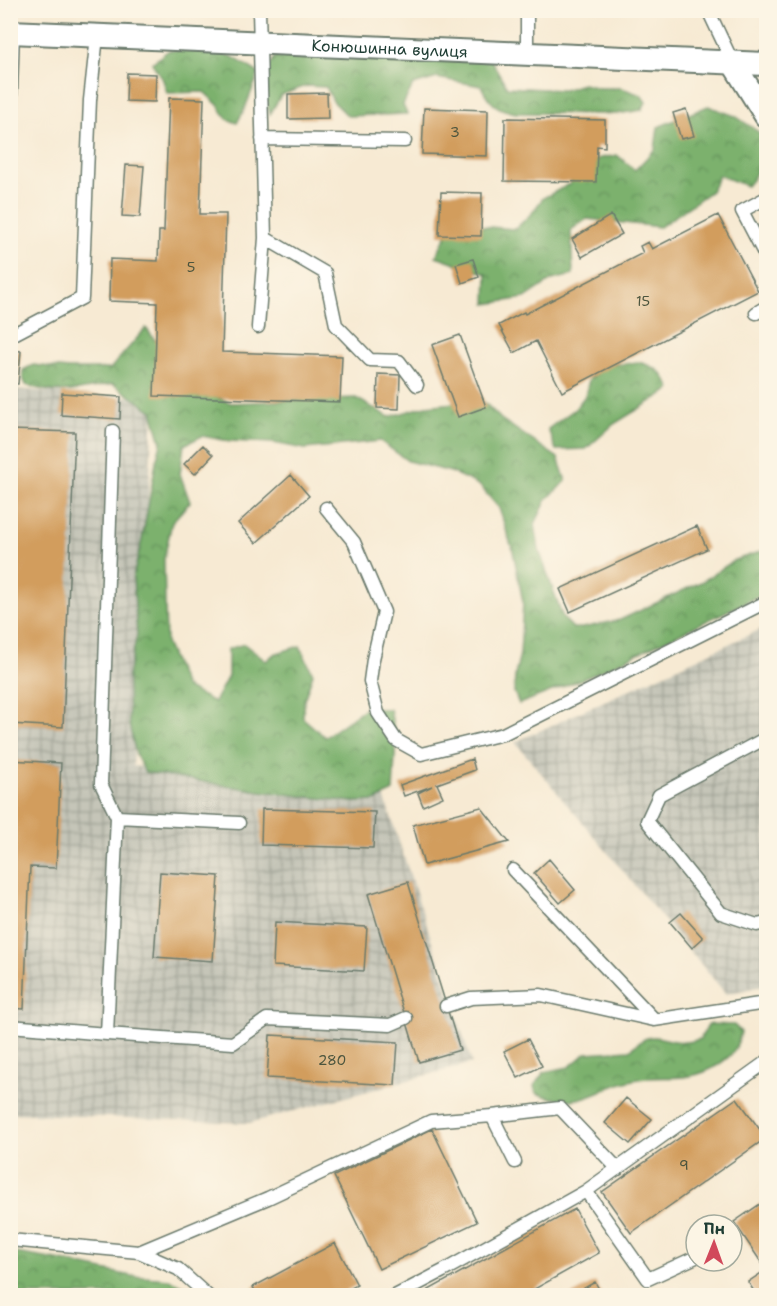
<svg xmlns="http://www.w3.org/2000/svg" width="777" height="1306" font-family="'Shantell Sans',sans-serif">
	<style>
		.industrial { fill: url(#industrial-grid) }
		.forest { fill: url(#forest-crowns); stroke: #4d7750; stroke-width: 1.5 }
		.building { fill: #d29d5d }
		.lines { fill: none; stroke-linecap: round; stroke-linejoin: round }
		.lane-casing { stroke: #6b7a6c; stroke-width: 15 }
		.street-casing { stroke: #6b7a6c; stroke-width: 26 }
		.lane { stroke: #fff; stroke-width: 12 }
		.street { stroke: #fff; stroke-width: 22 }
		.labels { text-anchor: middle; stroke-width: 4.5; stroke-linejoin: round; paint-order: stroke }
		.number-label { font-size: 14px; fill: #4c553e }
		.street-label { font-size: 16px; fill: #1f3d34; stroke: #fcf5e5 }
	</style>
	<defs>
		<pattern id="industrial-grid" width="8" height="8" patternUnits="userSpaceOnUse" patternTransform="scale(1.5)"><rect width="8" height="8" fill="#c5c5b8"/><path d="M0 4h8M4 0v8" fill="none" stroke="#9fa196"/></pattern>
		<pattern id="forest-crowns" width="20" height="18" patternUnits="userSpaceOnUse" patternTransform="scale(1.5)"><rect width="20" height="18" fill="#7bb16d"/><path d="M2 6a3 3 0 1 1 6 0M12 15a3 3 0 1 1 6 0" fill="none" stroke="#64915a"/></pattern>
	</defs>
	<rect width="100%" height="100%" fill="#fcf5e5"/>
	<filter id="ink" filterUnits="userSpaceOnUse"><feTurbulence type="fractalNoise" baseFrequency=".0167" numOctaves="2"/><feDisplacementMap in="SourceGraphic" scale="12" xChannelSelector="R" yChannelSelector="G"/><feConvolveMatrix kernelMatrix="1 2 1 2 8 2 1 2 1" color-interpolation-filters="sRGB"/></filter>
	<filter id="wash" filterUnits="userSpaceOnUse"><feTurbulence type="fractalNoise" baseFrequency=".008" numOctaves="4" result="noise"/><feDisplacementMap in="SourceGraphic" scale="24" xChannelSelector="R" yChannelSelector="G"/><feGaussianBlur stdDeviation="1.35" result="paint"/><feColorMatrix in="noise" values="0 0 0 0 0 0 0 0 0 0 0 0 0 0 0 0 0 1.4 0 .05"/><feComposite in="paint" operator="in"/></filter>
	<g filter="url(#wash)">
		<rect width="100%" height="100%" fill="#f7ead3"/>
		<path class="industrial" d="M11 389 121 397 154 396 133 766 311 787H381L472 1063 249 1123 11 1113Z
			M766 627V985L726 994 515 742Z"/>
		<path class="forest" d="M281 49 491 60 507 87 563 90 583 84 599 88H622L641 95 646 102 642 110 616 114 516 113C496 109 490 104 481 86L437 78 413 85 403 105 407 114 348 116 333 101 326 87 306 86 281 95 270 114C261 84 261 74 281 49Z
			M169 50 199 51 231 56 259 73 245 108 237 123 227 119 218 105 204 92 167 93 163 80 152 63Z
			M708 106 735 116 760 133C760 155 763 169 747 186L719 175 711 191 660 227 587 219 571 230 573 275 552 280 525 298 486 304 487 274 436 256 448 232 476 226 515 229 532 213 543 198 570 184 581 162 617 155 635 170 655 149 658 127Z
			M146 328 160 347 203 392 231 403 356 398 389 417 426 406 482 400 501 419 558 458 566 481 547 499 535 524 539 550 563 618 573 628H582L620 620 703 581 735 560 766 550V595L759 596 590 676 519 704 514 692 515 675 520 654 523 602 513 551 499 508 479 485 451 472 408 461 380 441 305 449 274 443 229 441 202 436 184 445 180 474 190 502 172 522 164 559 166 643 185 687 214 702 228 676V649L244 644 266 661 274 654 300 646 313 674 304 700 303 718 325 737 364 709H390L396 740 393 791 375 801 353 802 259 791 145 772 136 755 129 724 128 676 137 635 133 577 142 540 156 462 161 443 152 411 113 384C77 390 62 397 26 385L23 378V370L33 365 68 369H110Z
			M638 362C657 367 662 371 671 389L614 424 586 449 556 450 548 429 575 409 585 396 589 380 607 366Z
			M709 1024 734 1025 741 1032C736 1051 734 1054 718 1065 684 1086 662 1072 629 1081 588 1092 581 1110 536 1093L534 1086 544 1072 569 1067 586 1053 630 1050C654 1026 660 1042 685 1042 690 1042 696 1040 700 1039Z
			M10 1252 57 1260 131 1276 169 1279 203 1295H11Z"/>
		<g id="blocks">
			<path class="building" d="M127 73 156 74 155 102 126 101Z
				M327 93 328 118 288 119V94Z
				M169 98 204 99 200 214H226L222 352 342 356 340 402 154 396 157 303 109 301 110 259 158 261 159 231H164Z
				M424 108 488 110 487 156 422 154Z
				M686 109 694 136 681 139 673 113Z
				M505 118 605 120V147L597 146 596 182 504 181Z
				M126 165 144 166 140 217 122 216Z
				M441 192 482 193 481 236 439 235Z
				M611 215 622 234 582 257 572 239Z
				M718 215 758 291 562 392 536 341 514 353 499 325 524 312 525 314 643 253 640 246 648 242 652 249Z
				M473 259 479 277 462 283 456 264Z
				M460 335 486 407 458 417 432 345Z
				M10 350 21 351 18 384H10Z
				M378 374 400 375 399 409 377 408Z
				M62 393 121 397 120 419 61 415Z
				M10 430 75 432 63 727 10 724Z
				M203 445 213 455 195 474 184 464Z
				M291 475 309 496 256 543 238 523Z
				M697 526 707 549 570 612 560 589Z
				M472 759 475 770 437 784 443 797 423 806 418 793 432 786 404 796 400 785Z
				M10 760 61 763 56 868 30 867 24 1009 10 1008Z
				M481 807 509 842 424 865 413 825Z
				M262 809 375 812 373 848 261 845Z
				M549 859 575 890 560 903 534 873Z
				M160 872 219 876 213 961 154 957Z
				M408 882 460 1050 419 1062 368 894Z
				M681 913 703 938 692 948 670 922Z
				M275 922 367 927 364 971 273 966Z
				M270 1035 398 1042 395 1085 267 1078Z
				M528 1039 542 1066 518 1078 504 1051Z
				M626 1098 652 1119 630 1144 605 1123Z
				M737 1098 766 1138 631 1233 602 1192Z
				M432 1129 477 1222 379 1269 334 1176Z
				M766 1200V1262L763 1265 734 1222Z
				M575 1209 599 1253 522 1296H418Z
				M335 1243 357 1285 337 1296H258L253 1287Z
				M766 1270V1296H757L748 1282Z
				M595 1282 603 1296H570Z"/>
		</g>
	</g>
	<g filter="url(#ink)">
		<use href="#blocks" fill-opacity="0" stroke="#6b7a6c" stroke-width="1.5"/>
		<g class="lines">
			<defs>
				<path id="lane" d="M259 10 265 238 325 273 336 325 370 360 399 361 417 385
					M527 10V54
					M708 10 733 63
					M10 123 13 32
					M262 139 405 141
					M766 198 742 211 766 257
					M756 313 766 307
					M258 327 265 238
					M10 336 82 298 90 100 97 36
					M113 431 101 784 117 817
					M326 508 354 542 384 612 373 659 370 681 378 713 396 740 421 754 503 734 766 602
					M766 738 659 795 647 821 721 913 757 925 766 923
					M513 870 654 1019
					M446 1006 471 998 541 995 654 1020 766 1003
					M10 1026 107 1034 117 817 239 823
					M107 1034 233 1043 267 1019 390 1025 406 1018
					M515 1162 492 1116 560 1108 618 1169
					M10 1240 139 1252 268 1198 431 1121 492 1116
					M139 1252 178 1269 208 1296
					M696 1257 648 1279 586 1191 766 1062
					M395 1296 443 1271 586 1191"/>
				<g id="street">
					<path id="s1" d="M10 32 766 64"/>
					<path d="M733 63 766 116"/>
				</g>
			</defs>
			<use href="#lane" class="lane-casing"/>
			<use href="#street" class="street-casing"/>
			<use href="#lane" class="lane"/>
			<use href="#street" class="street"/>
		</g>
	</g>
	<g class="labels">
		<g class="number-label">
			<text x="455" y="137">3</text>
			<text x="191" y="272">5</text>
			<text x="643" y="306">15</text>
			<text x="332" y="1065">280</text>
			<text x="684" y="1170">9</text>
		</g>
		<g class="street-label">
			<text dy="6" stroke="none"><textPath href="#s1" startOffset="380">Конюшинна вулиця</textPath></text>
		</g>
	</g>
	<rect width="777" height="1306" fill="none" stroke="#fcf5e5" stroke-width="36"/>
	<g transform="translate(714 1243) rotate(1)"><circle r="28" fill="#fcf5e5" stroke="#a4ab9e" stroke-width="1.5"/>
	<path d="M0-4.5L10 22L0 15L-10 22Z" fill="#d1495b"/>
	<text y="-9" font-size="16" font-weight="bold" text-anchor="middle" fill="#1f3d34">Пн</text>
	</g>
</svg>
